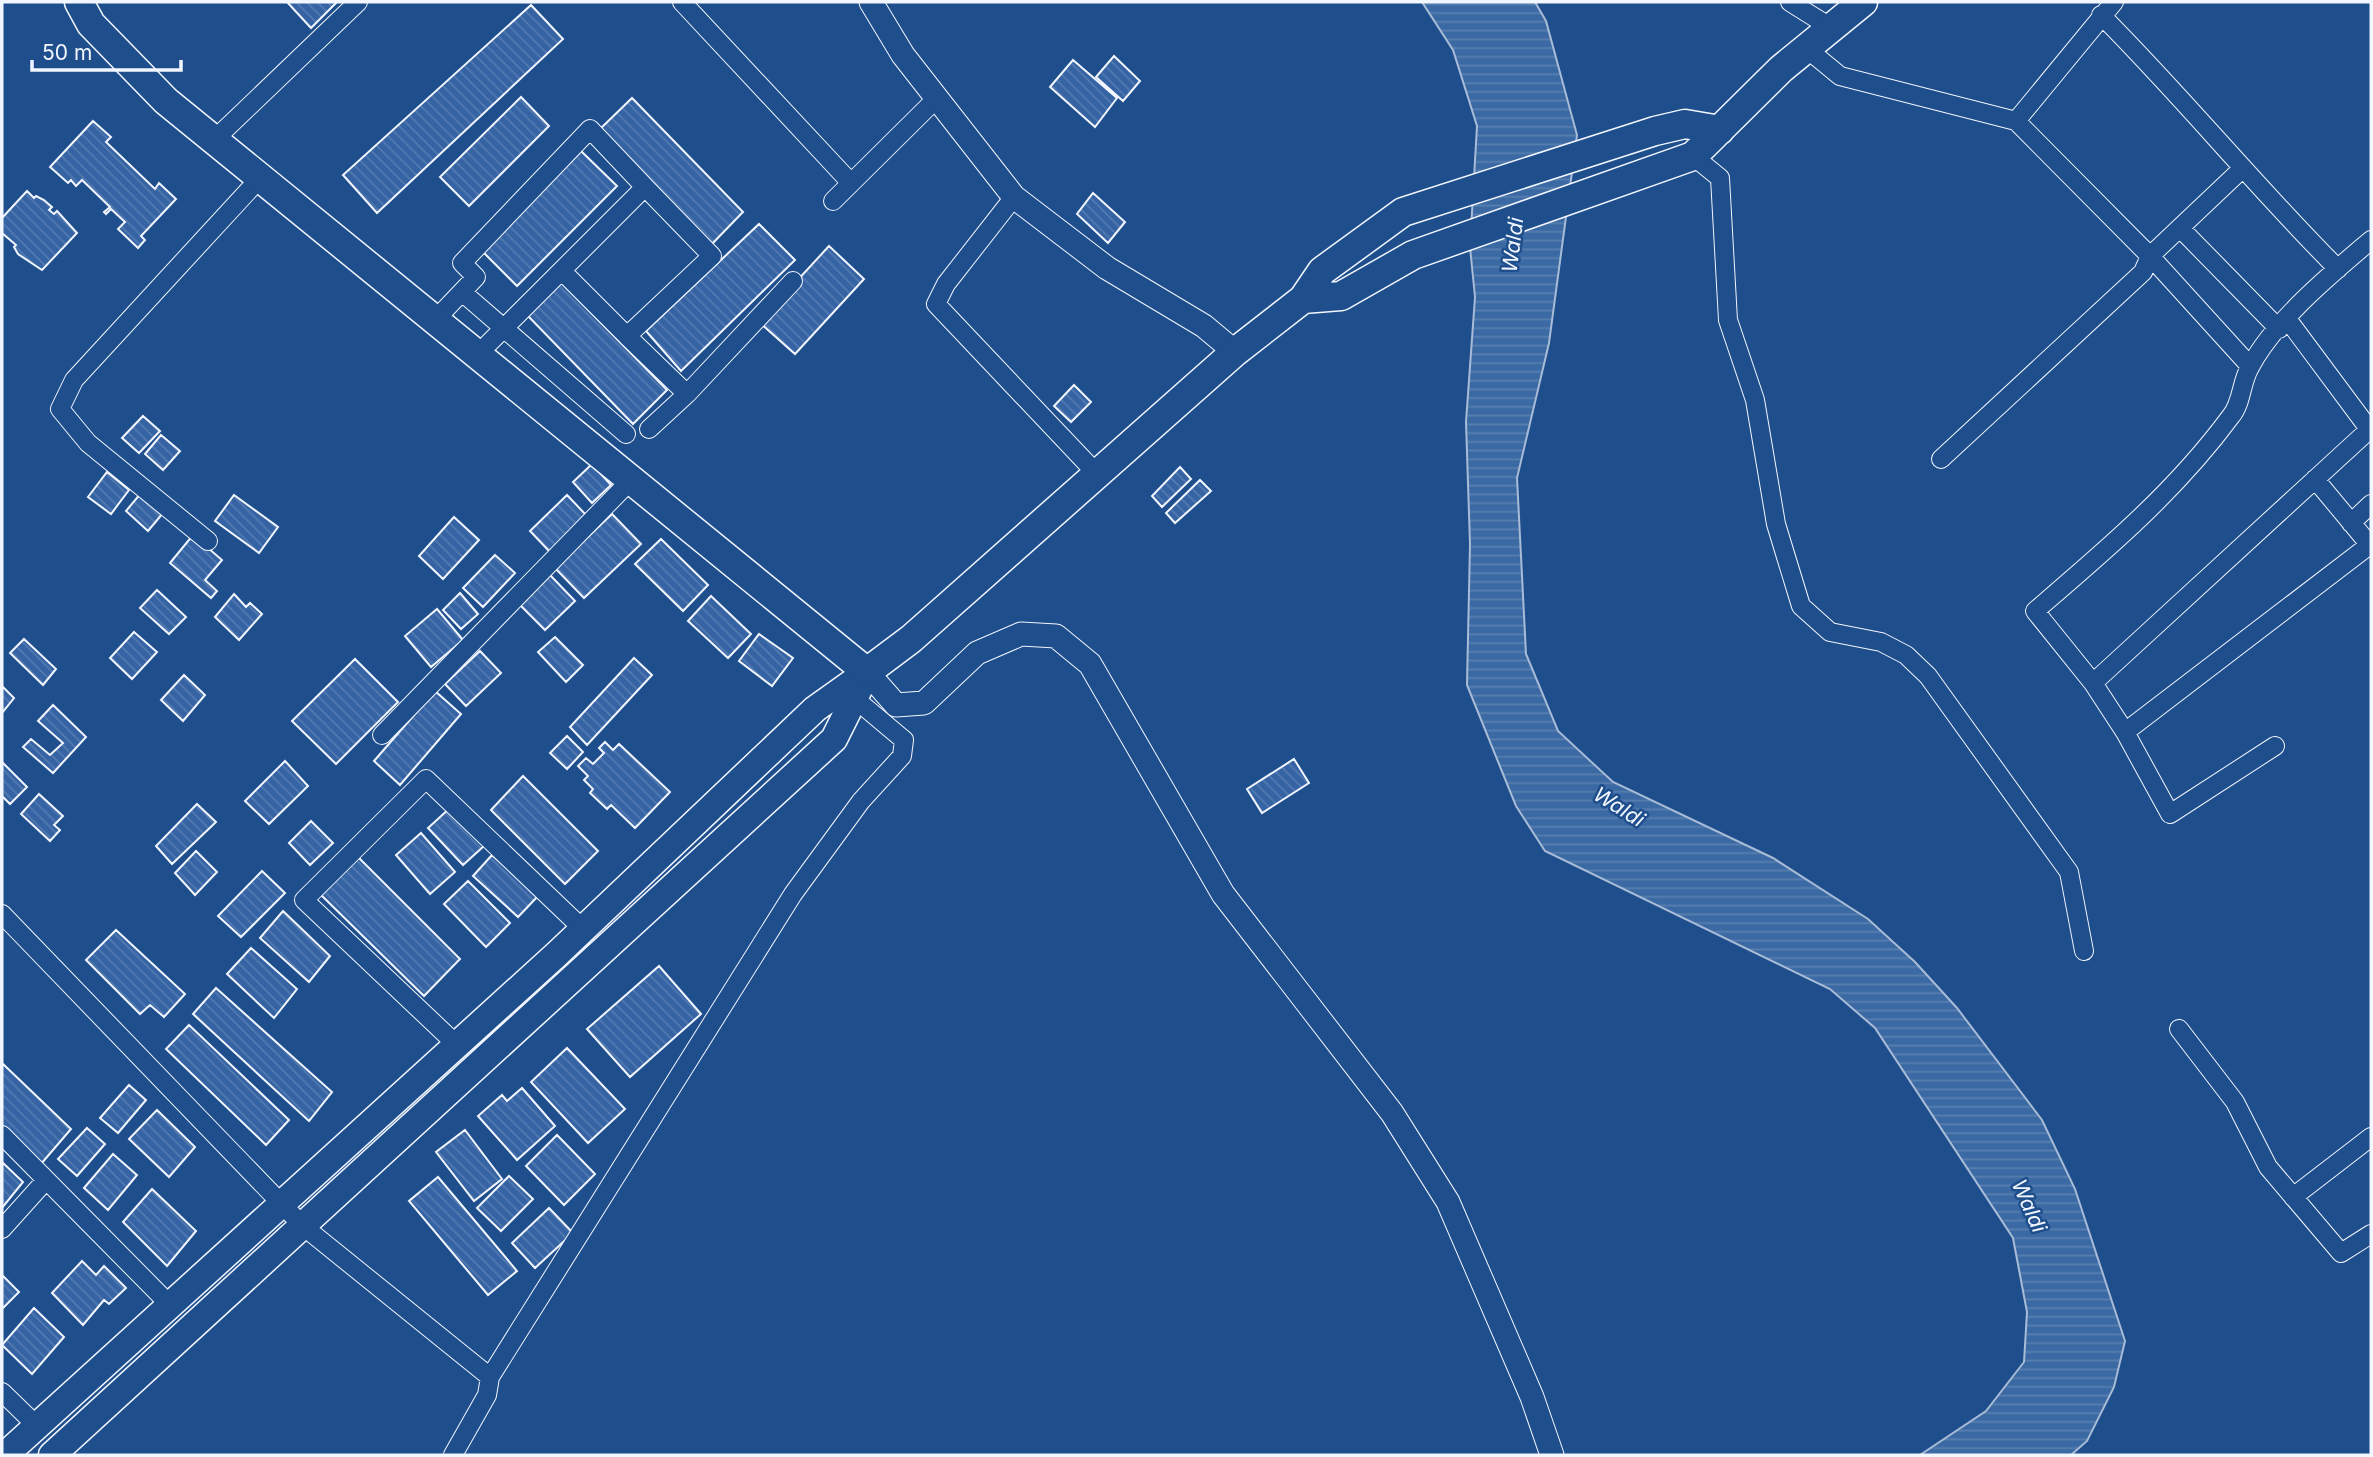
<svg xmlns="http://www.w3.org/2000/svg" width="2373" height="1457" font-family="Inter,sans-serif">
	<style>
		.water { fill: url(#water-rules); stroke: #a8bbd7; stroke-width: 2 }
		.building { fill: url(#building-back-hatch); stroke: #f2f6ff; stroke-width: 2 }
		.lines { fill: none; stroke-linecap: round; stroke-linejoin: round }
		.minor-casing { stroke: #f2f6ff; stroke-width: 20 }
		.tertiary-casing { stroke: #f2f6ff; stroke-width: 25 }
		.secondary-casing { stroke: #f2f6ff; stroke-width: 29 }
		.primary-casing { stroke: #f2f6ff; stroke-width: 31 }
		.minor { stroke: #1f4e8c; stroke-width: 18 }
		.tertiary { stroke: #1f4e8c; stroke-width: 23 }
		.secondary { stroke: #1f4e8c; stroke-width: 26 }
		.primary { stroke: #1f4e8c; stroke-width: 28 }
		.labels { text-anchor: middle; stroke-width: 5; stroke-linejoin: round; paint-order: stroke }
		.water-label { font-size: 21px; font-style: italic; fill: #f2f6ff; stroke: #1f4e8c }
	</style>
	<defs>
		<pattern id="water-rules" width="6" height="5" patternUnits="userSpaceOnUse" patternTransform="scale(1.75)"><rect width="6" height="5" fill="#3b69a3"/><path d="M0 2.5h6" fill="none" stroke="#587fb1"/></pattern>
		<pattern id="building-back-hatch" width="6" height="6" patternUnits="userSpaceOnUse" patternTransform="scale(1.75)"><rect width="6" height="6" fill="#3563a3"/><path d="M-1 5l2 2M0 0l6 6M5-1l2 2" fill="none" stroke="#537ab1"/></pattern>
	</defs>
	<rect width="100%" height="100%" fill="#1f4e8c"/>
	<path class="water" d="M1422 2H1535L1546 21 1577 135 1549 343 1517 478 1526 654 1558 731 1613 782 1773 858 1868 919 1915 962 1957 1008 2042 1120 2075 1189 2125 1341 2114 1387 2087 1441 2071 1455H1920L1986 1411 2024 1362 2027 1312 2013 1238 1875 1028 1830 989 1545 851 1516 806 1467 685 1470 544 1466 422 1475 297 1470 247 1477 126 1453 50Z"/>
	<path class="building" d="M287 2H337L311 28Z
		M531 5 563 39 377 213 343 175Z
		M1114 56 1140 81 1123 101 1096 77Z
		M1073 60 1117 98 1095 127 1050 87Z
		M521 97 549 126 469 206 440 177Z
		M632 98 743 212 710 246 599 130Z
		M93 121 111 137 106 142 155 189 159 183 176 199 141 236 145 240 138 248 118 229 125 222 111 209 106 214 104 212 110 207 82 180 76 186 71 180 68 183 50 167Z
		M581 151 617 186 517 286 483 252Z
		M27 191 34 198 36 196 44 200 52 207 49 210 54 214 57 211 77 233 42 270 18 254 14 247 16 245 2 233V218Z
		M1093 193 1125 222 1108 243 1077 214Z
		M759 224 795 260 681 371 646 331Z
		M829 246 864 279 795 354 759 322Z
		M560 281 667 390 633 424 528 316Z
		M1074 385 1091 402 1071 422 1054 406Z
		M143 416 160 431 139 453 122 438Z
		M161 435 180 451 163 470 145 454Z
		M592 464 611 485 592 503 573 482Z
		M1180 467 1191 479 1162 507 1152 496Z
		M107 472 129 490 111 514 88 497Z
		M1200 480 1211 491 1175 523 1166 513Z
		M141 493 163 513 148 531 126 511Z
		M234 495 278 527 259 553 215 521Z
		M567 495 587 516 550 552 530 531Z
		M612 514 641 544 584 598 555 568Z
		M454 517 479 540 443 579 419 556Z
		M193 535 222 560 205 580 217 591 211 598 170 563Z
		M661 539 708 585 683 611 635 564Z
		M495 555 515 573 483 607 463 588Z
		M550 575 575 601 545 630 520 605Z
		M157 590 186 617 169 634 140 608Z
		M460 593 478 614 461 629 443 610Z
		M234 594 246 607 250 603 262 614 239 640 215 617Z
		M711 596 751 634 728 658 688 621Z
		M437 609 463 640 431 667 405 636Z
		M134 632 157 652 132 679 110 658Z
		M759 634 793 658 772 686 739 661Z
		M555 637 583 665 566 682 538 652Z
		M24 639 56 669 43 685 10 653Z
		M480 651 501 673 466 706 445 684Z
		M634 658 652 675 587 745 570 727Z
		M355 659 398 702 336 764 292 721Z
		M184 675 205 695 183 721 161 700Z
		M2 686 14 698 2 713Z
		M435 691 461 714 400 785 374 761Z
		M53 705 86 737 53 773 23 747 31 739 50 755 63 743 38 721Z
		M567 736 583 752 567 769 550 753Z
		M605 742 613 750 619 744 670 792 635 828 611 805 607 809 590 793 593 789 584 780 588 776 578 766 586 758 593 764 604 753 599 748Z
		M1294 759 1309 783 1262 813 1247 789Z
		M285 761 308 786 269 824 245 801Z
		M2 762 27 787 10 804 2 796Z
		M523 776 598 851 565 884 491 810Z
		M39 794 63 816 54 825 60 830 50 841 21 814Z
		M197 804 216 822 172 864 156 846Z
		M450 808 484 846 463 865 428 828Z
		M311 821 333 843 310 865 289 843Z
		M421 833 455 872 430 894 396 855Z
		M196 851 217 872 195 895 175 873Z
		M355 854 460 959 424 996 318 892Z
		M492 855 538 896 518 917 473 876Z
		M262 871 285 893 241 937 218 916Z
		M468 881 510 923 486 947 444 904Z
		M283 911 330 956 309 982 260 938Z
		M116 930 185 994 164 1017 150 1005 140 1014 86 960Z
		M251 948 297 989 274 1018 227 974Z
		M659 966 701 1014 630 1077 587 1029Z
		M216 988 332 1092 309 1121 193 1014Z
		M189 1025 289 1120 266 1145 166 1049Z
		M567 1048 625 1109 588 1143 531 1082Z
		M2 1063 71 1129 41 1164 2 1125Z
		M129 1085 146 1100 118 1133 100 1118Z
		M522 1088 555 1126 517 1160 478 1116 502 1095 507 1101Z
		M157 1110 195 1147 169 1177 129 1139Z
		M87 1128 105 1144 77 1176 58 1159Z
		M465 1130 502 1179 474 1201 436 1152Z
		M557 1135 595 1174 564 1205 526 1166Z
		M113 1154 137 1175 108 1210 84 1188Z
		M2 1162 23 1182 2 1208Z
		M509 1176 533 1199 501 1231 477 1208Z
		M438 1177 517 1271 488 1295 409 1201Z
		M152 1189 196 1231 167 1266 123 1222Z
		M549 1208 573 1233 535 1268 512 1243Z
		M82 1261 96 1275 104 1266 126 1288 109 1304 104 1300 83 1325 52 1293Z
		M2 1275 19 1292 2 1309Z
		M34 1308 64 1337 32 1374 2 1345Z"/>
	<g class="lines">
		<defs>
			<path id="minor" d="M682 2 851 183
				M1790 2 1830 27
				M2101 15C2183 97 2256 187 2338 269
				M1806 48 1840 76 2016 121 2150 256 2250 366
				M2016 121 2114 2
				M214 140 358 2
				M1693 156 1720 178 1728 320 1755 400 1776 524 1801 606 1830 632 1881 642 1906 655 1928 676 2069 872 2084 951
				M1014 197 946 284 936 304 1097 474
				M833 201 937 98
				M2180 228 2279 329
				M462 292 626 434
				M435 320 476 277 462 263 590 129 645 187
				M2288 320 2369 429
				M627 336 687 394
				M477 355 645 187 712 256 627 336 562 271
				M649 429 687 394 793 281
				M1941 459 2143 272 2150 256 2243 168
				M2315 479 2369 544
				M2351 523 2371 504
				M208 541 88 443 60 409 74 380 260 178
				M2093 683 2371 428
				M2125 732 2371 544
				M382 735 631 480
				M2275 746 2170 814 2125 732 2093 683 2035 611C2105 551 2175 492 2231 416 2242 403 2241 382 2250 367 2275 320 2331 274 2371 240
				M2 914 303 1226 490 1377
				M2179 1029 2235 1102 2268 1167 2341 1253 2371 1234
				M457 1045 304 900 426 779 583 929
				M2 1135 170 1305
				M2293 1197 2371 1137
				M2 1229 46 1180
				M2 1392 37 1426
				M453 1455 487 1395 490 1377 793 894 861 801 902 756 904 740 854 698"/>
			<path id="tertiary" d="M871 2 903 55 1014 197 1107 268 1204 326 1235 352
				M867 672 896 705 924 703 977 653 1021 634 1056 636 1090 664 1223 894 1392 1113 1448 1202 1532 1397 1552 1455"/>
			<path id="secondary" d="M5 1455 557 954 815 709 867 672
				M52 1455 834 739 865 677"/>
			<path id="primary" d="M79 2 91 24 166 101 867 672 911 639 1235 352 1303 299 1322 271 1403 212 1655 131 1685 124 1720 130
				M1303 299 1341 296 1413 255 1693 156 1781 69 1863 2"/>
		</defs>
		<use href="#minor" class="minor-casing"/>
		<use href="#tertiary" class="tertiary-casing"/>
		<use href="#secondary" class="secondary-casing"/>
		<use href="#primary" class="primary-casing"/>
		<use href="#minor" class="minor"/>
		<use href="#tertiary" class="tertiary"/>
		<use href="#secondary" class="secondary"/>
		<use href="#primary" class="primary"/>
	</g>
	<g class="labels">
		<g class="water-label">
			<text transform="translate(1513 245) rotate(-83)" y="7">Waldi</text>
			<text transform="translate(1619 807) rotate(32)" y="7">Waldi</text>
			<text transform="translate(2029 1206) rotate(66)" y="7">Waldi</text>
		</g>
	</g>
	<rect width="2373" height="1457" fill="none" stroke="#f2f6ff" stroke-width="7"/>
	<path d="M32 60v10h149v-10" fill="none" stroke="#f2f6ff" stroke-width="3.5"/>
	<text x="42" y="60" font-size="21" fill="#f2f6ff" stroke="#1f4e8c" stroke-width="5" paint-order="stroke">50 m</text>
</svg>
